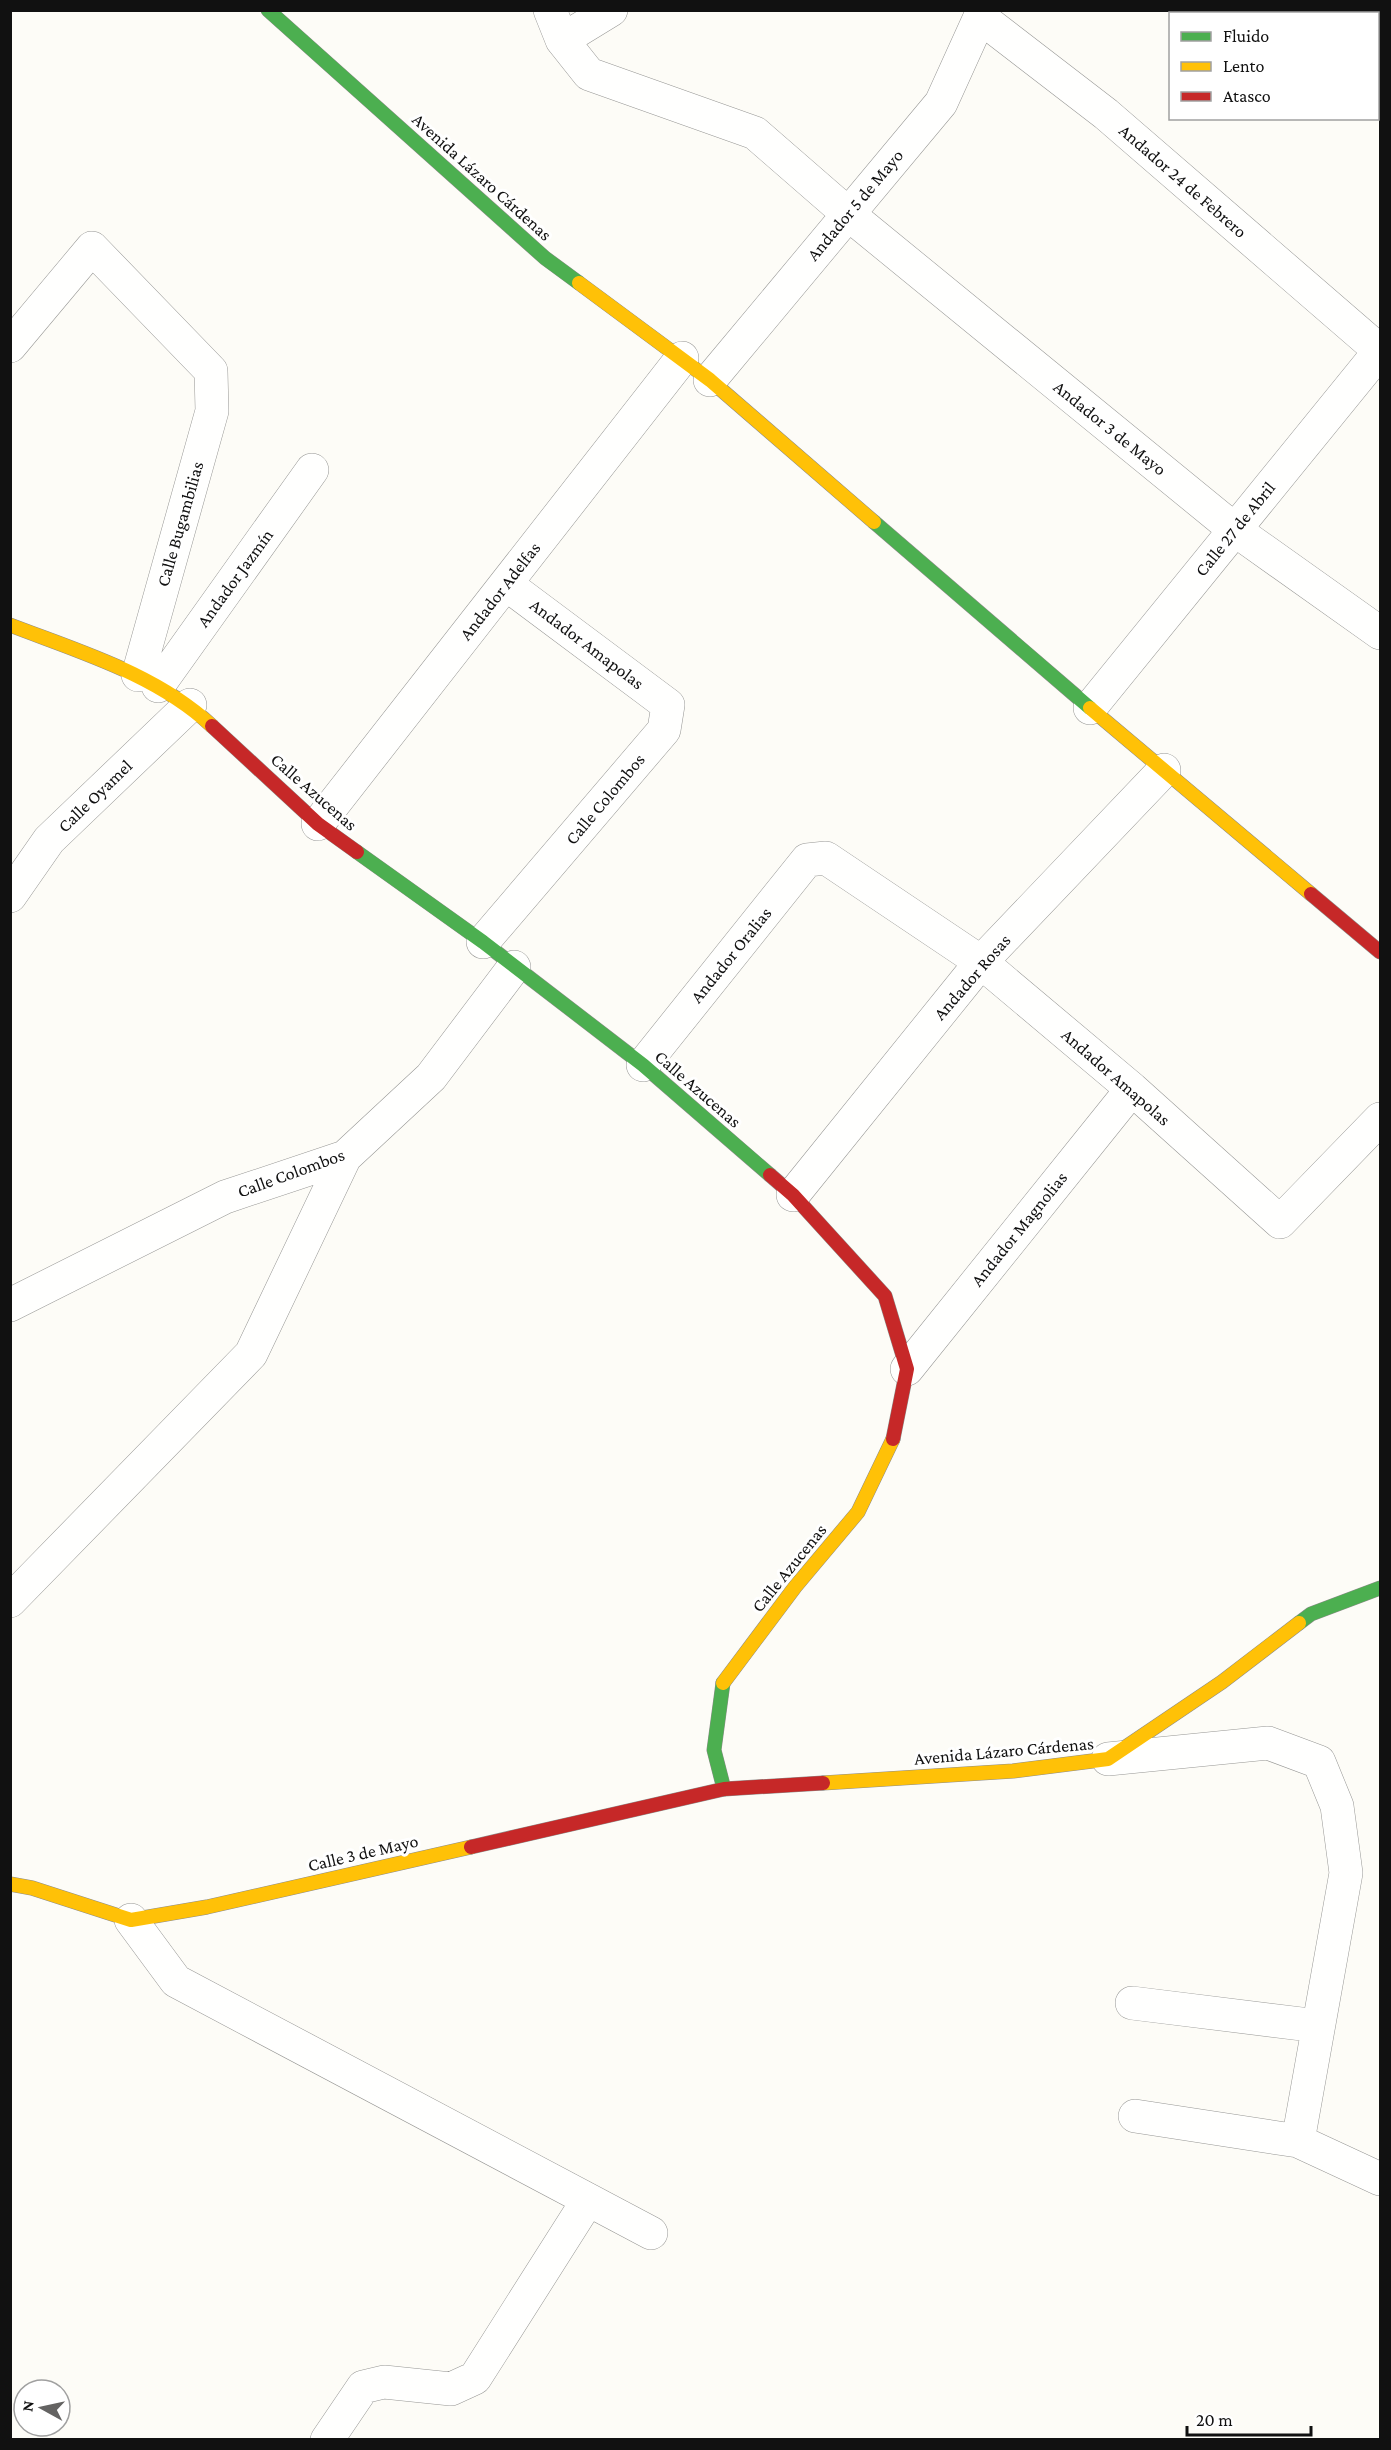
<svg xmlns="http://www.w3.org/2000/svg" width="1391" height="2450" font-family="'Crimson Pro',serif">
	<style>
		.lines { fill: none; stroke-linecap: round; stroke-linejoin: round }
		.street-casing { stroke: #979795; stroke-width: 34 }
		.fast-casing { stroke: #8e8d8b; stroke-width: 15 }
		.slow-casing { stroke: #8e8d8b; stroke-width: 15 }
		.jam-casing { stroke: #8e8d8b; stroke-width: 15 }
		.street { stroke: #fffffe; stroke-width: 33 }
		.fast { stroke: #4caf50; stroke-width: 14 }
		.slow { stroke: #ffc107; stroke-width: 14 }
		.jam { stroke: #c62828; stroke-width: 14 }
		.labels { text-anchor: middle; stroke-width: 6; stroke-linejoin: round; paint-order: stroke }
		.street-label { font-size: 18px; fill: #111; stroke: #fff }
	</style>
	<rect width="100%" height="100%" fill="#fdfcf7"/>
	<g class="lines">
		<defs>
			<path id="street" d="M550 10 562 40 589 74 755 133 847 213 1235 530 1380 633
				M562 40 611 10
				M10 346 92 248 211 371 212 411 138 675
				M710 380 941 103 980 17 1106 114 1380 351
				M158 686 312 470
				M1090 708 1380 351
				M318 824 682 358
				M10 896 49 840 190 705
				M483 942 664 730 668 705 506 584
				M643 1065 807 860 826 858 981 962 1132 1089 1280 1222 1380 1119
				M793 1195 981 962 1164 770
				M10 1305 225 1197 345 1157 431 1077 514 967
				M907 1369 1132 1089
				M10 1601 251 1354 345 1157
				M1108 1759 1268 1743 1319 1762 1337 1806 1346 1873 1298 2141
				M131 1920 176 1981 651 2233
				M1132 2003 1318 2026
				M1135 2116 1298 2141 1380 2179
				M327 2440 363 2387 384 2382 451 2389 475 2378 588 2200"/>
			<path id="fast" d="M268 10 545 258 579 283
				M874 522 1090 708
				M357 852 483 942 643 1065 770 1175
				M1299 1623 1311 1614 1380 1588
				M723 1683 714 1750 724 1789"/>
			<path id="slow" d="M579 283 710 380 874 522
				M10 625C80 652 156 674 212 726
				M1090 708 1311 894
				M723 1683 795 1587 858 1512 893 1439
				M823 1783 1013 1771 1108 1759 1222 1682 1299 1623
				M10 1884 32 1888 131 1920 207 1907 471 1847"/>
			<path id="jam" d="M212 726 318 824 357 852
				M1311 894 1380 952
				M770 1175 793 1195 885 1296 907 1369 893 1439
				M471 1847 724 1789 823 1783"/>
		</defs>
		<use href="#street" class="street-casing"/>
		<use href="#fast" class="fast-casing"/>
		<use href="#slow" class="slow-casing"/>
		<use href="#jam" class="jam-casing"/>
		<use href="#street" class="street"/>
		<use href="#fast" class="fast"/>
		<use href="#slow" class="slow"/>
		<use href="#jam" class="jam"/>
	</g>
	<g class="labels">
		<g class="street-label">
			<text transform="translate(482 177) rotate(42)" y="6">Avenida Lázaro Cárdenas</text>
			<text transform="translate(1183 181) rotate(41)" y="6">Andador 24 de Febrero</text>
			<text transform="translate(855 205) rotate(-50)" y="6">Andador 5 de Mayo</text>
			<text transform="translate(1110 428) rotate(39)" y="6">Andador 3 de Mayo</text>
			<text transform="translate(180 524) rotate(-74)" y="6">Calle Bugambilias</text>
			<text transform="translate(1235 529) rotate(-51)" y="6">Calle 27 de Abril</text>
			<text transform="translate(235 578) rotate(-54)" y="6">Andador Jazmín</text>
			<text transform="translate(500 591) rotate(-52)" y="6">Andador Adelfas</text>
			<text transform="translate(587 644) rotate(37)" y="6">Andador Amapolas</text>
			<text transform="translate(314 792) rotate(41)" y="6">Calle Azucenas</text>
			<text transform="translate(95 796) rotate(-44)" y="6">Calle Oyamel</text>
			<text transform="translate(605 799) rotate(-50)" y="6">Calle Colombos</text>
			<text transform="translate(731 955) rotate(-51)" y="6">Andador Oralias</text>
			<text transform="translate(972 977) rotate(-49)" y="6">Andador Rosas</text>
			<text transform="translate(1116 1077) rotate(41)" y="6">Andador Amapolas</text>
			<text transform="translate(698 1089) rotate(41)" y="6">Calle Azucenas</text>
			<text transform="translate(291 1173) rotate(-20)" y="6">Calle Colombos</text>
			<text transform="translate(1019 1229) rotate(-51)" y="6">Andador Magnolias</text>
			<text transform="translate(789 1568) rotate(-51)" y="6">Calle Azucenas</text>
			<text transform="translate(1004 1751) rotate(-5)" y="6">Avenida Lázaro Cárdenas</text>
			<text transform="translate(363 1853) rotate(-13)" y="6">Calle 3 de Mayo</text>
		</g>
	</g>
	<rect width="1391" height="2450" fill="none" stroke="#111111" stroke-width="24"/>
	<rect x="1169" y="12" width="210" height="108" fill="#ffffff" stroke="#a0a0a0" stroke-width="1.5"/>
	<rect x="1181" y="32" width="30" height="9" fill="#4caf50" stroke="#a0a0a0" stroke-width="1.5"/>
	<text x="1223" y="42" font-size="18" fill="#111111">Fluido</text>
	<rect x="1181" y="62" width="30" height="9" fill="#ffc107" stroke="#a0a0a0" stroke-width="1.5"/>
	<text x="1223" y="72" font-size="18" fill="#111111">Lento</text>
	<rect x="1181" y="92" width="30" height="9" fill="#c62828" stroke="#a0a0a0" stroke-width="1.5"/>
	<text x="1223" y="102" font-size="18" fill="#111111">Atasco</text>
	<g transform="translate(42 2408) rotate(278)"><circle r="28" fill="#ffffff" stroke="#a0a0a0" stroke-width="1.5"/>
	<path d="M0-4.5L10 22L0 15L-10 22Z" fill="#646362"/>
	<text y="-9" font-size="16" font-weight="bold" text-anchor="middle" fill="#111111">N</text>
	</g>
	<path d="M1187 2426v9h124v-9" fill="none" stroke="#111111" stroke-width="3"/>
	<text x="1196" y="2426" font-size="18" fill="#111111" stroke="#ffffff" stroke-width="4.5" paint-order="stroke">20 m</text>
</svg>
